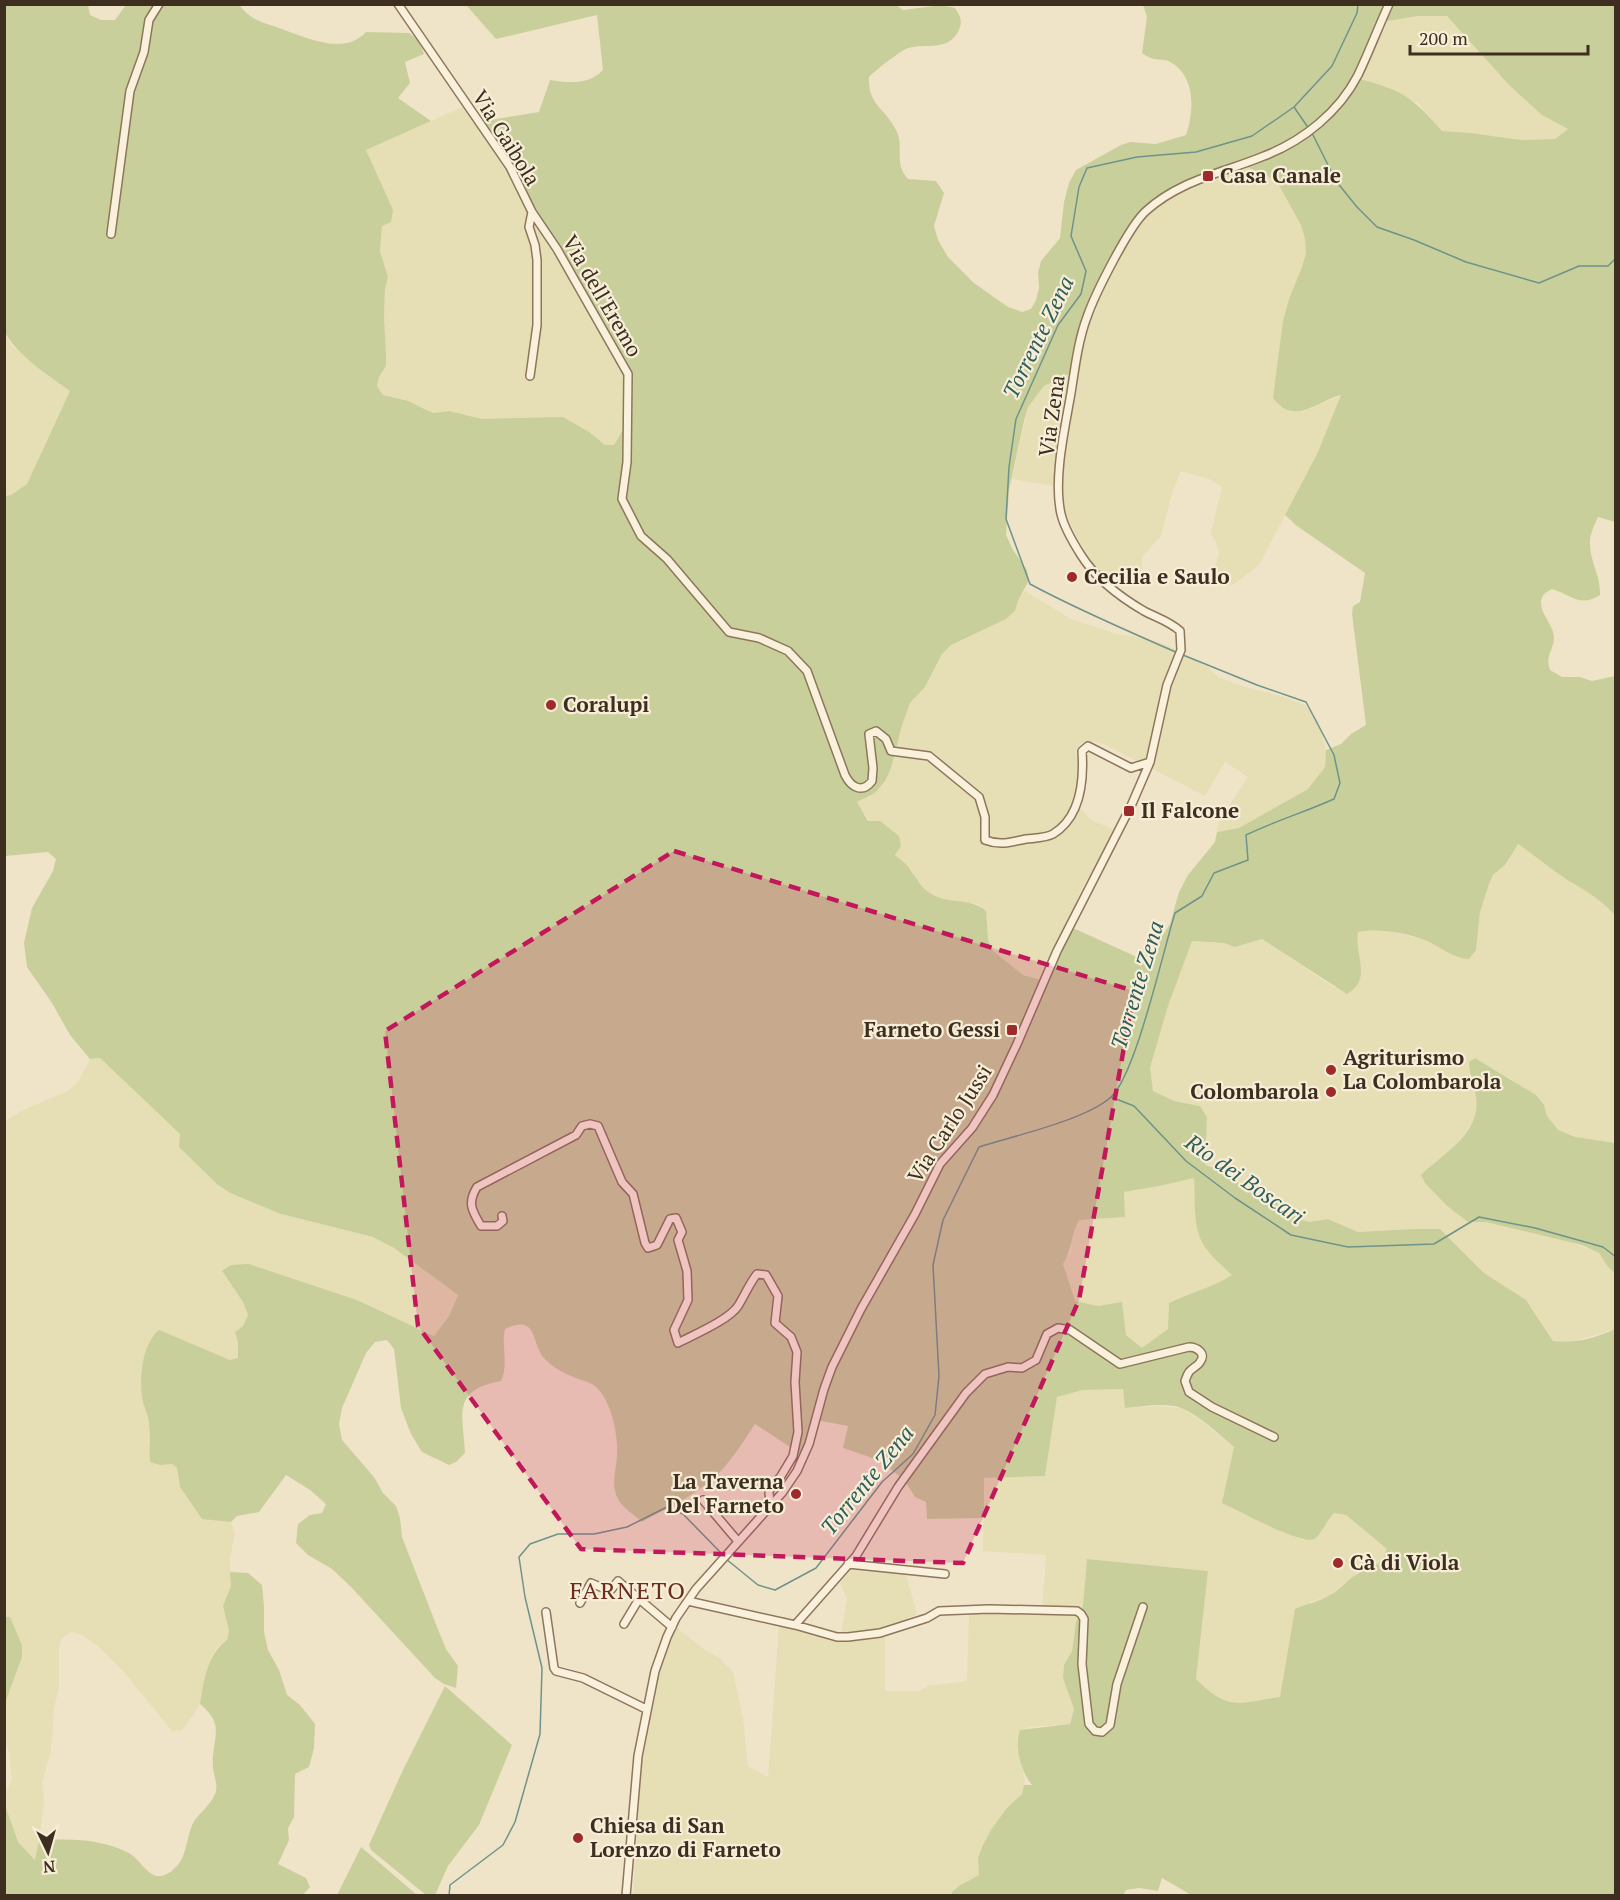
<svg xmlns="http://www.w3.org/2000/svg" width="1620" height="1900" font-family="'PT Serif',serif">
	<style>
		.farmland { fill: #e6deb5 }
		.green { fill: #c9cf9b; fill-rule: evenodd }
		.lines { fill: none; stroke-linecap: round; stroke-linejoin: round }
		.stream { stroke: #6f938a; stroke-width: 1.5 }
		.minor-casing { stroke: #8d765c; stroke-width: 10 }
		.minor { stroke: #faf1dc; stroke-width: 7 }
		.marked { fill: #c2185b; fill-opacity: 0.2; stroke: #c2185b; stroke-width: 4.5; stroke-dasharray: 12 8; stroke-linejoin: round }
		.poi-dot { fill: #9e2a2b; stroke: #f7eed8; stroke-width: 2 }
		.labels { text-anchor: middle; stroke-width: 4.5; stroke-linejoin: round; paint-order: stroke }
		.street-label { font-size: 21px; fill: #3d2e20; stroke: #f7eed8 }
		.poi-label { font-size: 21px; font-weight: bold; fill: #3d2e20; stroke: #f7eed8; text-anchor: start }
		.water-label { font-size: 22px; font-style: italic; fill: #2f5d5a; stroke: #f7eed8 }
		.quarter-label { font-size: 24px; letter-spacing: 1.5px; fill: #6b2e1e; stroke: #f7eed8 }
	</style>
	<rect width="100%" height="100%" fill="#f0e4c8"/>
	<path class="farmland" d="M1418 16H1447L1510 86 1542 115 1568 129 1555 139 1521 140 1471 133 1442 131 1418 103 1359 79 1379 38 1381 22Z
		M467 105 523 193 616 361 628 387 627 404 624 428 614 445H605L589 433 501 419H482L449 411 433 413 422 407 383 395 377 386 379 377 386 366 384 316 385 289 388 277 380 251 382 226 366 150Z
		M1245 166 1276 180 1301 225 1305 239 1306 253 1302 267 1289 299 1273 398 1280 407 1291 412 1305 411 1342 395 1318 452 1259 565 1236 583 1227 586 1218 584 1213 574 1219 554 1216 542 1211 534 1222 487 1209 479 1181 471 1172 493 1161 536 1142 557 1141 577 1109 579 1094 565 1077 537 1062 505 1060 487 1012 479 1028 407 1044 386 1054 380 1084 329 1144 210 1166 193Z
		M4 333 12 346 31 362 71 391 27 484 11 495 5 496Z
		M1025 591 1071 619 1117 634 1145 638 1169 646 1209 668 1218 677 1245 687 1277 695 1305 705 1318 721 1326 750 1325 767 1308 789 1239 828 1217 832 1219 821 1248 777 1225 762 1205 796 1104 744 1091 741 1082 743 1076 748 1079 777V807L1090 819 1116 831 1083 886 1076 902 1083 905 1042 980 1023 975 991 949 988 939 986 911 979 904 943 900 928 893 918 883 912 870 895 855 899 836 890 830 869 821 857 802 875 793 910 703 925 687 942 654 951 645 1006 619 1015 611 1018 601Z
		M1518 844 1570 881 1584 888 1602 901 1615 915V1143L1574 1137 1557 1130 1547 1116 1544 1105 1511 1079 1475 1058 1470 1077 1476 1099 1475 1117 1466 1132 1452 1149 1431 1165 1425 1183 1447 1206 1468 1222H1486L1566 1240 1599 1253 1608 1267 1615 1273V1329L1568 1343 1553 1341 1532 1308 1513 1292 1484 1273 1440 1229H1413L1358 1232 1328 1219 1309 1222 1297 1218 1282 1205 1258 1196 1212 1165H1205L1207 1117 1200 1106 1174 1101 1153 1091 1150 1081V1068L1168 1006 1191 941 1224 943 1235 947 1262 939 1335 988 1360 960 1356 944 1357 932 1385 930 1422 939 1435 945 1476 950 1480 912 1489 884 1493 875 1507 864Z
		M100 1058 180 1134V1147L218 1185 229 1193 281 1214 373 1237 394 1248 458 1295 449 1316 435 1336 357 1300 249 1264 222 1272 243 1302 248 1315 243 1326 235 1332 238 1343V1358L230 1360 152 1335 143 1365 146 1412 149 1425 148 1444 160 1465 172 1464 177 1468 180 1487 202 1519 231 1522 235 1533 230 1558 231 1586 223 1606 229 1632 227 1640 219 1645 211 1657 200 1704 190 1720 182 1730 172 1731 123 1671 99 1647 82 1635 71 1632 62 1638 59 1648V1688L54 1708 51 1751 42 1782 44 1803 36 1861 18 1842 5 1805 6 1793 12 1779 9 1752 5 1739 4 1703 22 1657V1645L10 1617H4L5 1121 21 1111 68 1091 78 1082 90 1059Z
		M1195 1177 1197 1228 1208 1251 1233 1275 1217 1285 1182 1296 1169 1303 1168 1329 1142 1349 1126 1335 1122 1303 1098 1306 1075 1302 1062 1264 1070 1253 1075 1228 1079 1219 1125 1217 1124 1192 1159 1186Z
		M1123 1389 1126 1408 1157 1406 1181 1408 1203 1422 1234 1448 1223 1503 1242 1514 1303 1540 1321 1533 1326 1521 1334 1513 1346 1515 1387 1549 1383 1560 1375 1567 1358 1573 1329 1596 1310 1602 1280 1698 1248 1704 1229 1703 1218 1699 1196 1679 1208 1571 1087 1559 1083 1605 1076 1622 1072 1651 1064 1665 1063 1678 1074 1709 1070 1724 1030 1727 1020 1731 1017 1739 1025 1781 1022 1794 978 1858 979 1875 959 1886 952 1892V1895L633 1896 642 1742 660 1658 676 1627 702 1648 721 1659 733 1672 743 1718 748 1766 768 1777 779 1626 840 1641 847 1599 840 1583 855 1566 905 1571 917 1614 885 1630V1691H919L928 1686 967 1681 969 1611 1042 1613 1046 1555 983 1551 984 1478 1045 1476 1057 1397 1083 1390Z"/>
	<path class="green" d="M895 4 903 10 942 5 955 8C960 15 963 21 959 30 948 52 927 43 908 48 900 51 876 70 869 77 868 106 885 107 896 130 905 147 893 163 908 179L936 181 944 193 934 226 938 240 948 257 974 283 1008 307 1022 312 1031 309 1036 300 1039 288 1038 273 1041 261 1060 238 1064 202 1069 183 1076 170 1121 145 1130 142 1156 144 1186 135C1194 112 1196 78 1172 63 1166 59 1161 60 1154 59 1150 58 1145 55 1142 53L1147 17 1143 5H1615V522L1598 517C1594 526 1589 536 1590 546 1591 563 1601 578 1600 595 1579 608 1572 595 1552 589 1546 592 1541 595 1541 603 1541 615 1554 625 1554 638 1553 653 1545 654 1550 670L1562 677H1580L1592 681 1615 676V915C1601 900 1587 891 1569 881 1552 870 1535 856 1518 844L1506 864 1493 875 1489 884 1480 912 1476 950 1469 959C1451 958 1439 945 1422 939 1403 932 1378 928 1358 932 1354 955 1373 979 1347 994L1262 939 1235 947 1224 943 1192 941 1168 1006 1150 1068 1153 1091 1174 1101 1200 1106 1207 1117 1205 1165 1223 1170 1247 1190 1282 1205 1297 1218 1309 1222 1328 1219 1358 1232 1413 1229H1440L1484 1273 1526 1300 1553 1341C1574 1344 1596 1338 1615 1329V1895L1193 1896 1162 1878 1158 1891 1139 1888 1126 1890 1123 1895H952V1892L959 1886 979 1875 978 1858 983 1845 991 1830 1006 1809 1022 1794 1024 1785H1032C1021 1772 1014 1746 1020 1730L1070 1724 1074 1709 1063 1678 1064 1665 1072 1651 1076 1622 1083 1605 1087 1559 1208 1571 1196 1679C1229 1712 1238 1703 1280 1697L1295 1609C1306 1604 1321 1601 1330 1595 1340 1590 1347 1580 1356 1575 1372 1565 1379 1570 1387 1549L1346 1515 1334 1513C1327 1519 1321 1536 1314 1539 1301 1545 1237 1510 1222 1503L1234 1447C1218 1434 1201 1416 1181 1408 1166 1402 1142 1407 1125 1408L1123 1389 1083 1390 1057 1397 1045 1476 984 1478V1518L927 1519 926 1502 915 1497 905 1481 881 1461 843 1448 848 1426 816 1420 802 1455 755 1424C744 1441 730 1463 715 1477 694 1496 667 1508 642 1522 636 1516 623 1508 619 1501 610 1485 616 1472 617 1456 618 1435 613 1411 602 1394 594 1381 584 1382 571 1376 562 1372 551 1366 544 1358 531 1343 538 1313 505 1329 501 1346 509 1364 501 1381 451 1390 463 1414 465 1453L456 1462 449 1465 422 1452 411 1434 401 1408 394 1349 387 1340 375 1342 366 1353 342 1408 339 1424 342 1440 374 1477 383 1493 396 1506 400 1518 402 1537 439 1632 446 1649 458 1666 456 1688 444 1684 435 1678 351 1587 332 1569 308 1555 296 1543 298 1524 310 1515 322 1513 326 1504 310 1490 286 1475 259 1512 237 1516 231 1522 202 1519 180 1487 177 1468 172 1464 160 1465 150 1462C149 1449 150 1436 149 1424 148 1414 143 1406 142 1396 139 1377 143 1342 159 1330L230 1360 238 1358V1343L235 1332 243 1326 248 1315 243 1302 222 1271 231 1265 249 1264 357 1300 434 1336 449 1316 458 1295 394 1248 373 1237 281 1214 230 1193 218 1185 179 1147 180 1134 100 1058 90 1059 70 1035 52 1003 27 967 24 943 32 908 53 871 56 859 48 852 5 856V496L11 495 27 484 70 391C47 374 20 358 5 333V5H88L90 15 101 20H115L126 5H239C242 8 245 12 249 15 257 22 269 24 279 28 303 36 344 57 366 32L409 33 419 41 424 54 405 62 410 83 398 98 431 121 366 150 393 210 391 222 382 226 380 251 388 277 385 289 384 316 386 355V366L379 377 377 386 383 395 408 401 433 413 449 411 482 419 563 417 589 432 605 445H614L624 428 627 404 628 387 616 361 523 193 478 122 539 112 550 80C569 83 589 85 603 70L597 15 496 39 466 5ZM1418 16H1447L1510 86 1542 115 1568 129 1555 139 1521 140 1471 133 1442 131C1413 98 1403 90 1359 79L1379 38 1381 22ZM1245 166 1276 180 1301 225 1305 239 1306 253 1302 267 1289 299 1283 321 1273 398C1294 427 1317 401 1341 395L1318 452 1285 515 1297 526 1365 573 1360 602 1353 606 1352 614 1366 725 1351 734 1341 744 1326 750 1325 767 1308 789 1239 828 1217 832 1215 842 1188 875 1179 892 1170 924 1159 941 1150 937 1139 958 1071 927 1042 980 1023 975 991 949 988 939 986 911C971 897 947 905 930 893 921 888 918 880 912 872 908 865 901 860 895 855L901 846 899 836 880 821H868L857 802 875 793 885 781 891 768 902 725 910 703 925 687 942 654 951 645 1006 619 1015 611 1018 601 1029 580 1027 570 1013 550 1006 535 1009 490 1024 421 1028 407 1044 386 1071 373 1084 329 1144 210 1188 184ZM1194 1178C1196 1202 1191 1231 1208 1251 1215 1260 1224 1267 1232 1275 1213 1288 1190 1292 1169 1303L1168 1329 1142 1348 1126 1335 1122 1302 1098 1306 1075 1301 1063 1264C1072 1250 1071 1235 1079 1220L1125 1217 1124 1192 1159 1186Z
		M1475 1058 1536 1095 1544 1105 1547 1116 1558 1130 1575 1137 1615 1143V1273L1608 1267 1599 1253 1582 1245 1486 1222H1468L1447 1206 1425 1183 1421 1175C1442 1154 1481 1134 1476 1098 1474 1086 1470 1075 1469 1062Z
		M230 1572 248 1573 262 1585 264 1606V1632L268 1650 279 1670 287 1695 300 1705 315 1724 314 1748 309 1767 295 1774 294 1817 288 1828 289 1840 278 1864 306 1878 310 1887 302 1896 5 1895V1805L18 1842 35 1860 39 1841C69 1838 101 1839 129 1853 140 1859 148 1878 161 1876 168 1875 176 1868 180 1862 187 1851 187 1836 193 1823 199 1813 211 1805 215 1794 219 1785 213 1775 213 1767 211 1738 227 1726 200 1704 204 1681 207 1654 227 1640L229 1631 223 1606 231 1586Z
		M5 1617H10L22 1645V1657L5 1703Z
		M445 1686 512 1745 479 1825 448 1866 435 1895H426L371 1850 369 1845 402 1772Z
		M361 1847 417 1895H337Z"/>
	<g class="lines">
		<path class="stream" d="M1294 107 1307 126
			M1313 135 1336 181 1357 207 1377 227 1414 240 1466 262 1539 283 1579 266H1608L1616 258
			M1178 653C1128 631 1078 610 1030 584L1006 519 1009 467 1016 419 1058 325 1081 294 1086 271 1071 236 1079 187 1087 168 1137 157 1196 152 1252 136 1294 107 1332 66 1357 13 1358 4
			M1111 1097 1134 1106 1186 1161 1235 1198 1291 1235 1348 1247 1434 1244 1479 1217 1535 1228 1603 1247 1616 1257
			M726 1559 758 1585 775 1590 816 1568 882 1482 913 1454 935 1415 939 1376 933 1265 943 1220 979 1147C1013 1136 1086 1120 1111 1097 1136 1074 1163 951 1175 913L1202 896 1214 873 1248 860 1246 835C1275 821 1305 812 1334 799L1340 783 1334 755 1306 702 1257 685 1183 655
			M449 1896 450 1885 503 1845 515 1822 540 1734 542 1668 525 1597 519 1557 530 1544 558 1534H594L627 1527 667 1507 683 1514 723 1555"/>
		<defs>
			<path id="minor" d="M398 4 510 167 532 212 557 249 628 374 627 462 622 499 641 536 667 559 729 632 759 638 788 651 807 671 845 775C851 787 862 794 872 781L873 768 869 734 876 731 886 739 891 751 929 756 979 797 985 817V840C1001 846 1010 842 1026 839 1034 838 1046 838 1053 834 1081 817 1084 780 1082 751L1088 746 1131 768 1150 762
				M111 234 130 91 144 52 149 20 159 4
				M530 376 537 325V260L535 245 529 227 532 212
				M502 1216 503 1221 497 1226H481C472 1211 467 1203 477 1187L576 1135 582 1126 590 1124 598 1126 622 1182 633 1194 645 1243 648 1248 657 1245 670 1219 676 1218 682 1232 678 1240 687 1271 688 1300 674 1330 678 1343C693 1335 729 1320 738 1306 745 1295 749 1284 757 1274L766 1275 778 1296 775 1323 791 1337 797 1352 795 1382 798 1432 793 1456 781 1476 769 1491 770 1507
				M703 1500 736 1539
				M848 1564 945 1574
				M688 1601 795 1625 856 1556 898 1487 966 1393 985 1374 1008 1367 1022 1368 1036 1360 1047 1334 1058 1328 1070 1330 1120 1364 1189 1347C1196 1347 1207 1353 1200 1362 1198 1366 1192 1368 1189 1372 1187 1375 1186 1378 1185 1381L1189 1392 1212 1407 1274 1437
				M580 1603 591 1583 610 1591 618 1581 672 1627
				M546 1612 554 1668 556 1671 583 1678 646 1709
				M624 1624 639 1599
				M795 1625 837 1637H848L880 1633 927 1618 939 1611 989 1609 1077 1611 1081 1614 1084 1619 1082 1664 1089 1724 1095 1731 1102 1732 1110 1725 1117 1684 1143 1607
				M626 1896 638 1756 655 1671 667 1637 676 1618 696 1589 782 1493 797 1471 809 1444 824 1389 832 1367 861 1309 915 1214 940 1164 972 1128 993 1095 1017 1044 1057 951 1131 806 1150 762 1167 685 1181 650 1180 631C1169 621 1157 618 1144 611 1120 597 1096 579 1081 555 1074 544 1064 527 1061 514 1053 479 1065 428 1071 393 1075 368 1078 341 1087 317 1095 294 1129 226 1146 211 1180 180 1223 173 1264 156 1303 141 1339 112 1358 75 1369 52 1378 28 1389 4"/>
		</defs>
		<use href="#minor" class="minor-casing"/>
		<use href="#minor" class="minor"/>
	</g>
	<path class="marked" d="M674 851 1134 991 1079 1300 963 1563 581 1549 418 1326 385 1031Z"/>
	<g class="poi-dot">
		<rect x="1202" y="170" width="12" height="12" rx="3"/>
		<circle cx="1072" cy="577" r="6"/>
		<circle cx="551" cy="705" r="6"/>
		<rect x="1123" y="805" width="12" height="12" rx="3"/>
		<rect x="1006" y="1024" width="12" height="12" rx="3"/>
		<circle cx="1331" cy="1070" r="6"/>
		<circle cx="1331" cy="1092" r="6"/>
		<circle cx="796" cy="1494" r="6"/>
		<circle cx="1338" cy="1563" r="6"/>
		<circle cx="578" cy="1838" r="6"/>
	</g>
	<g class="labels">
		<g class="street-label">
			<text transform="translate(506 138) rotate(58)" y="7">Via Gaibola</text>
			<text transform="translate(602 296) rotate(60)" y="7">Via dell'Eremo</text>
			<text transform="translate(1052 416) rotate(-82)" y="7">Via Zena</text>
			<text transform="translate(950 1124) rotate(-57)" y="7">Via Carlo Jussi</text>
		</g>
		<g class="poi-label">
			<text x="1220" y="183">Casa Canale</text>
			<text x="1084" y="584">Cecilia e Saulo</text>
			<text x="563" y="712">Coralupi</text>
			<text x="1141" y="818">Il Falcone</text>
			<text x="1000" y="1037" text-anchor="end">Farneto Gessi</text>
			<text x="1343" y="1065">Agriturismo<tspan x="1343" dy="24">La Colombarola</tspan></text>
			<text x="1319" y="1099" text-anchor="end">Colombarola</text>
			<text x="784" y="1489" text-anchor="end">La Taverna<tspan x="784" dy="24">Del Farneto</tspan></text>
			<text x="1350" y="1570">Cà di Viola</text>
			<text x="590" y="1833">Chiesa di San<tspan x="590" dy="24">Lorenzo di Farneto</tspan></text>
		</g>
		<g class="water-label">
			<text transform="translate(1038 337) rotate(-64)" y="8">Torrente Zena</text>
			<text transform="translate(1137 985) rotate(-73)" y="8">Torrente Zena</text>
			<text transform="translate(1245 1179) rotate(35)" y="8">Rio dei Boscari</text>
			<text transform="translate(867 1480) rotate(-51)" y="8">Torrente Zena</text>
		</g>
		<g class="quarter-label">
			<text x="628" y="1599">FARNETO</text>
		</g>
	</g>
	<rect width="1620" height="1900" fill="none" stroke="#3d2e20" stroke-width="12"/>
	<g transform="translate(48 1852) rotate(175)" stroke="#f7eed8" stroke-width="4.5" paint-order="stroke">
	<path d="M0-4.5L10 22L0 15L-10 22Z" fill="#3d2e20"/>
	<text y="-9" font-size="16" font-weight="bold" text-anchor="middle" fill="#3d2e20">N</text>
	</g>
	<path d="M1410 45v9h178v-9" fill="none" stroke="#3d2e20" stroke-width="3"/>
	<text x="1419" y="45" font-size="18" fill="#3d2e20" stroke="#f7eed8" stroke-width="4.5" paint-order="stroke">200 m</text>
</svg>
